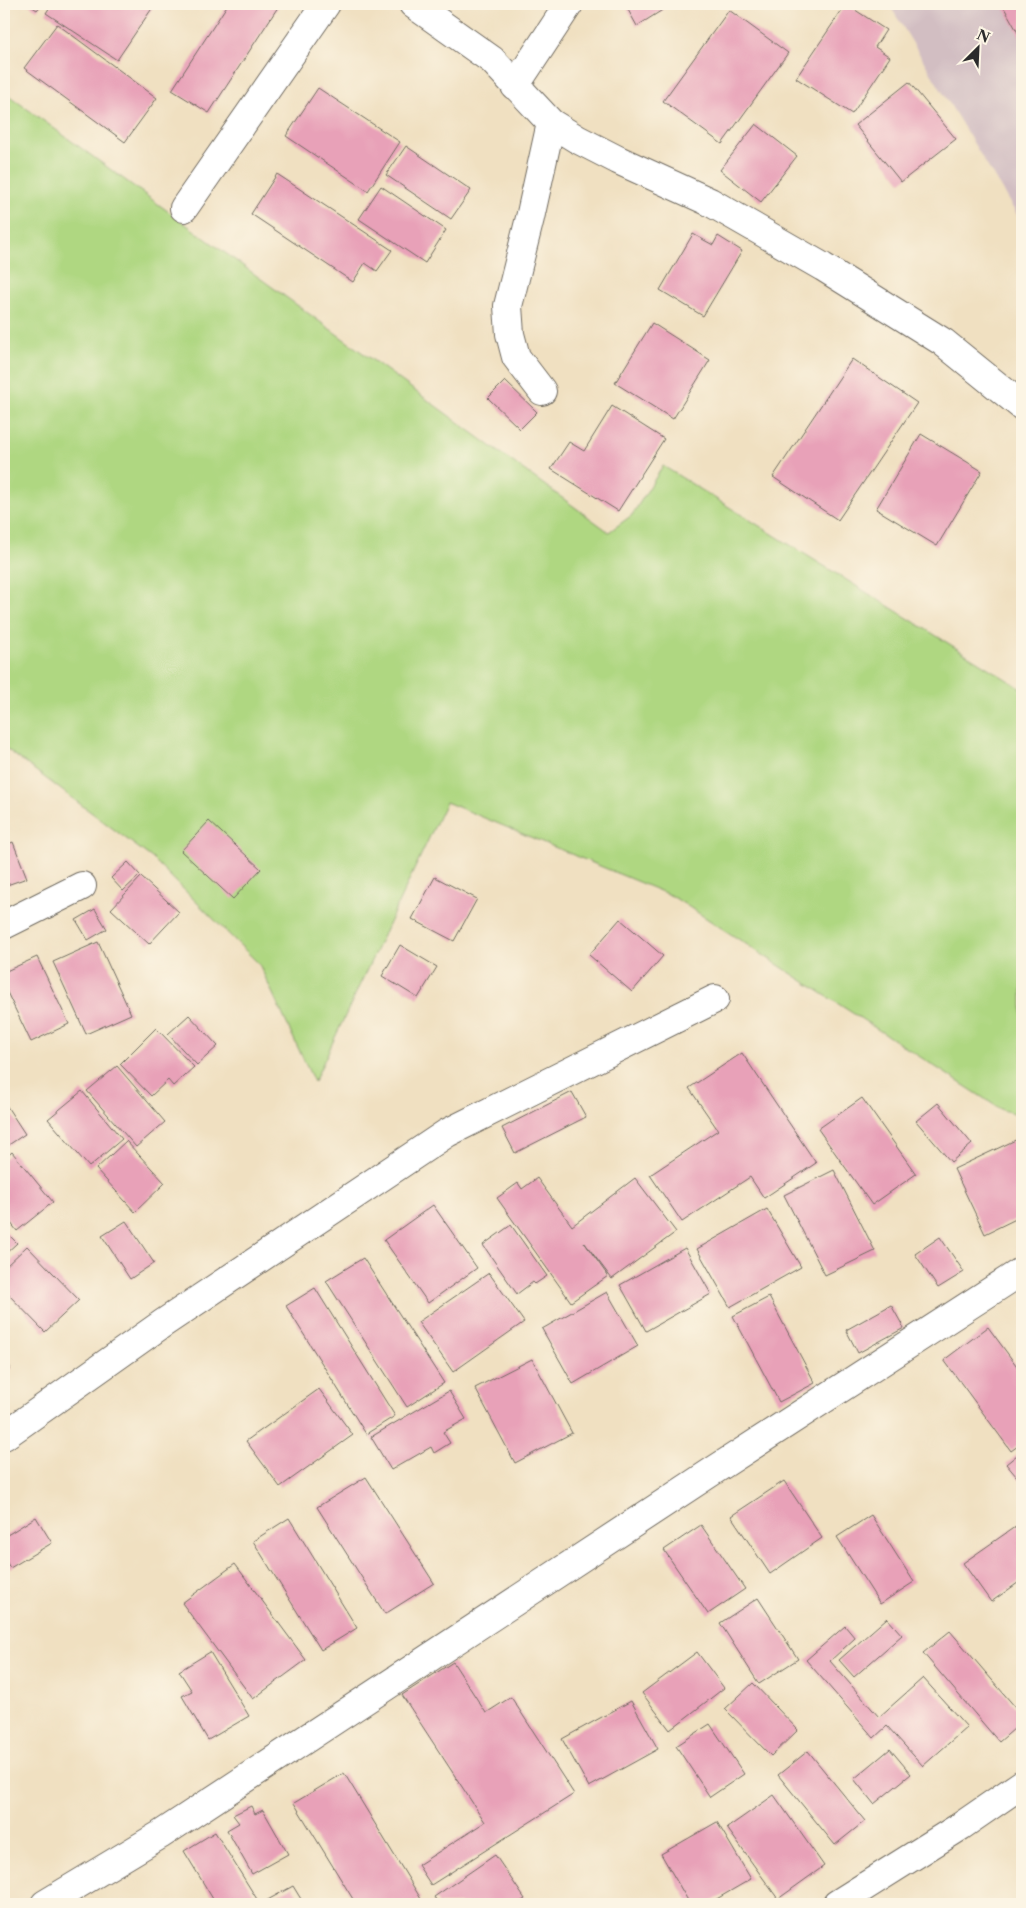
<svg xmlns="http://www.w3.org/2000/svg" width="1026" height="1908" font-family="'Libre Caslon Text',serif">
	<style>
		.industrial { fill: #d2bec2 }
		.green { fill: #afd781; stroke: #6d8156 }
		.building { fill: #e8a1b8 }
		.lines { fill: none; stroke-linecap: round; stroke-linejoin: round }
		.minor-casing { stroke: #706a60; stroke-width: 30 }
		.minor { stroke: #fff; stroke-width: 28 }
	</style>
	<rect width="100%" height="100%" fill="#fcf5e5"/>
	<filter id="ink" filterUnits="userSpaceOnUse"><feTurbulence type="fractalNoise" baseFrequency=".02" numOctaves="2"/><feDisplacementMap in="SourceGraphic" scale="10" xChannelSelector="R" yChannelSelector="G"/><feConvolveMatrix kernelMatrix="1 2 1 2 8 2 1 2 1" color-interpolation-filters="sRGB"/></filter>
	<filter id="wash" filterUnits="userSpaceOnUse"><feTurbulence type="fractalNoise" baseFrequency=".0096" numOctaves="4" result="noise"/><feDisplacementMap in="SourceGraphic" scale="20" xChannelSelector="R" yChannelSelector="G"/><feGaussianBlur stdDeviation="1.12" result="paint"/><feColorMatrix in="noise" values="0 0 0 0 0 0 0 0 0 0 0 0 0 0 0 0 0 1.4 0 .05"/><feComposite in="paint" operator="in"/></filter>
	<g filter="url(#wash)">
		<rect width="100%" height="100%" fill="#f0e0c1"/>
		<path class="industrial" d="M889 4H1022V223Z"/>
		<path class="green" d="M4 92 609 532 632 515 663 466 1022 689V1115L1002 1110 672 896 446 802 314 1082 259 964 152 858 4 747Z"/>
		<g id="blocks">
			<path class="building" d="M28 4H42L37 10Z
				M52 4H155L117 60 46 13Z
				M228 4H280L209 113 172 90Z
				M634 4H672L637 26 627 8Z
				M846 4 886 30 875 47 890 57 852 114 796 78Z
				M1002 4H1022V40Z
				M729 10 788 53 722 144 663 101Z
				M57 24 157 98 125 142 24 68Z
				M909 82 956 139 901 182 855 125Z
				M318 88 400 142 368 191 286 136Z
				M756 124 797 156 761 202 720 170Z
				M406 146 471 190 451 219 386 175Z
				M277 174 392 250 377 271 365 263 353 282 251 214Z
				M381 186 446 230 425 263 359 219Z
				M693 234 713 245 718 236 742 251 703 316 660 290Z
				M652 323 710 360 673 419 615 383Z
				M852 359 917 403 838 520 773 477Z
				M505 381 537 412 520 429 488 398Z
				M612 406 664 439 618 511 551 469 569 442 584 451Z
				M921 434 982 471 937 546 876 509Z
				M209 821 261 869 233 899 181 851Z
				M13 842 27 878 4 886V846Z
				M128 862 140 875 123 891 111 878Z
				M141 877 179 912 149 944 111 909Z
				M435 877 477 899 454 941 412 919Z
				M95 909 107 929 88 940 76 920Z
				M620 919 663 956 632 992 589 955Z
				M98 942 131 1014 86 1034 53 962Z
				M400 945 437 967 418 998 382 976Z
				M37 957 69 1024 31 1042 4 986V972Z
				M189 1015 218 1046 197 1065 168 1034Z
				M156 1028 194 1067 173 1086 168 1080 151 1096 120 1064Z
				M742 1053 816 1163 764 1198 750 1177 682 1222 650 1175 718 1130 689 1088Z
				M117 1066 165 1122 136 1147 87 1091Z
				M82 1091 122 1139 89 1167 48 1119Z
				M572 1092 586 1117 515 1153 502 1128Z
				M862 1098 916 1174 872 1205 818 1129Z
				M4 1102 25 1134 4 1148Z
				M938 1103 972 1144 951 1162 916 1121Z
				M1022 1137V1216L985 1234 954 1169Z
				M126 1141 165 1183 135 1212 96 1169Z
				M12 1152 53 1202 17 1231 4 1214V1159Z
				M834 1170 875 1251 825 1275 784 1195Z
				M537 1178 572 1226 635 1178 676 1232 612 1279 584 1242 608 1276 571 1302 497 1198 518 1183 522 1189Z
				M433 1205 477 1268 428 1303 384 1240Z
				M767 1209 801 1267 730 1307 697 1249Z
				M126 1221 154 1263 130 1279 102 1236Z
				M511 1225 547 1276 535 1284 533 1282 517 1294 483 1245Z
				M4 1230 17 1243 4 1255Z
				M940 1237 964 1272 938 1288 915 1254Z
				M27 1246 79 1300 45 1332 4 1290V1268Z
				M685 1248 711 1294 646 1331 620 1285Z
				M363 1258 444 1383 407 1407 326 1281Z
				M489 1273 524 1322 453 1372 418 1322Z
				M315 1288 395 1416 366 1434 286 1306Z
				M607 1292 638 1346 573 1384 542 1329Z
				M769 1297 815 1383 779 1402 733 1316Z
				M891 1305 904 1328 858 1353 846 1330Z
				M988 1327 1022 1373V1443L1011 1451 944 1360Z
				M4 1359 11 1368 4 1373Z
				M532 1359 572 1433 515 1463 475 1388Z
				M319 1389 353 1435 280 1487 246 1441Z
				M449 1391 466 1419 443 1432 450 1443 434 1453 431 1447 391 1470 371 1437Z
				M1022 1451V1483L1006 1464Z
				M366 1477 434 1583 385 1614 317 1507Z
				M784 1481 822 1538 770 1574 731 1516Z
				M871 1515 914 1582 880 1604 837 1537Z
				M36 1517 52 1543 10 1568 4 1558V1537Z
				M289 1518 357 1628 321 1650 253 1541Z
				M1022 1522V1580L991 1602 963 1563Z
				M701 1525 745 1589 708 1614 664 1550Z
				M235 1564 306 1660 253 1699 182 1603Z
				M758 1598 798 1659 759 1684 720 1623Z
				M887 1618 902 1635 854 1677 839 1660Z
				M845 1626 855 1638 830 1661 879 1717 923 1678 967 1727 923 1766 887 1726 874 1738 806 1660Z
				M950 1631 1022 1715V1722L999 1742 923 1653Z
				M210 1652 249 1716 208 1740 182 1696 192 1691 179 1671Z
				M697 1652 724 1688 670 1730 642 1693Z
				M453 1662 486 1713 511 1697 574 1794 431 1885 418 1865 485 1822 402 1695Z
				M753 1683 798 1730 771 1756 725 1709Z
				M631 1701 658 1749 589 1787 562 1739Z
				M710 1724 744 1774 710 1797 676 1746Z
				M890 1749 911 1774 874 1804 854 1779Z
				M808 1751 865 1821 835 1845 778 1775Z
				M344 1773 421 1899 413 1904H356L294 1803Z
				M774 1795 824 1866 778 1899 727 1828Z
				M251 1806 255 1814 263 1810 288 1854 252 1874 227 1830 239 1823 233 1815Z
				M717 1822 751 1879 708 1904H690L661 1854Z
				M215 1832 260 1904H216L184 1851Z
				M495 1855 525 1899 517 1904H439L434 1897Z
				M293 1886 304 1904H266L264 1902Z"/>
		</g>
	</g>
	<g filter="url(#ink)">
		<use href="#blocks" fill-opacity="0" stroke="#706a60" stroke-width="1"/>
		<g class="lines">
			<defs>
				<path id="minor" d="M413 4 492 60 551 123 577 139 618 160 710 202 823 267 943 342 1022 406
					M515 86 569 4
					M184 208 326 4
					M542 391 516 357 510 334 508 306 530 218 551 123
					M4 925 82 886
					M4 1436 162 1324 447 1133 715 999
					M45 1904 160 1835 716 1469 1022 1271
					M837 1904 961 1826 1022 1784"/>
			</defs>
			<use href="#minor" class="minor-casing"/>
			<use href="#minor" class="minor"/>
		</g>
	</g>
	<rect width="1026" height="1908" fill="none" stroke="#fcf5e5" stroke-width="20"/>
	<g transform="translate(978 48) rotate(24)" stroke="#fcf5e5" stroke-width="4" paint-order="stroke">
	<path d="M0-4L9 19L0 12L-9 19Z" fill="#2b2b2b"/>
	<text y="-8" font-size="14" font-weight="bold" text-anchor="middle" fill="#2b2b2b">N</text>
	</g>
</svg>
